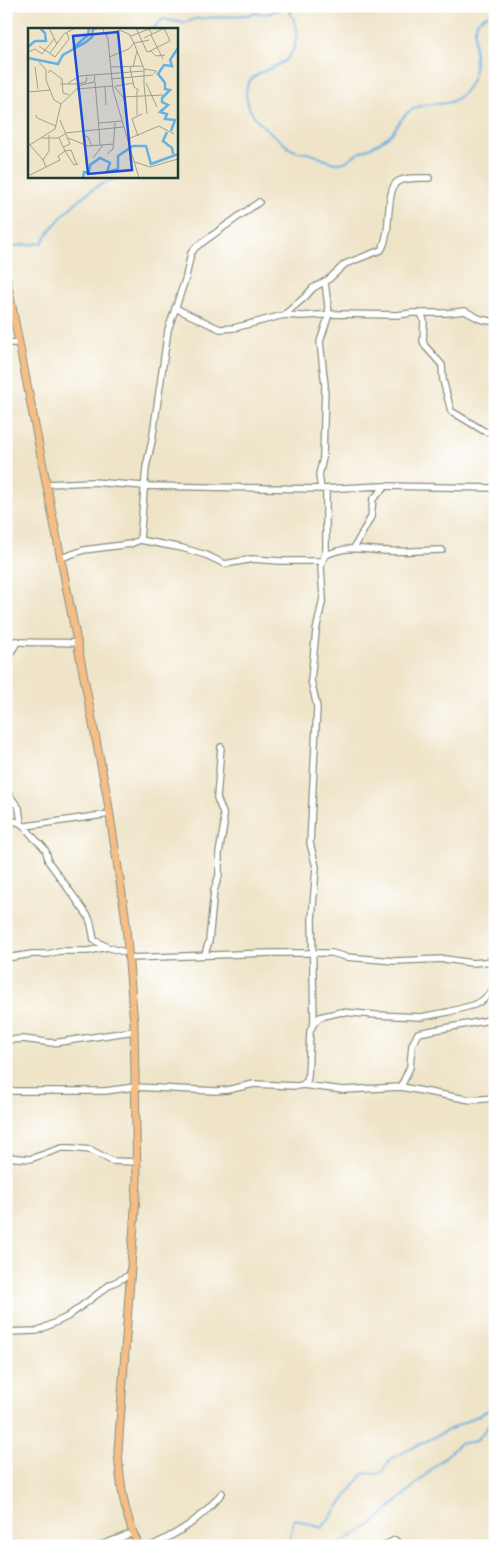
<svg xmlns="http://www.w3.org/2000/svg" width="501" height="1552" font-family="'IM FELL English',serif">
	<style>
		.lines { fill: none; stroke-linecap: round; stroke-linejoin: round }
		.stream { stroke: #68b1e0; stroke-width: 2 }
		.minor-casing { stroke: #87907e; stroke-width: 8 }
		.major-casing { stroke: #87907e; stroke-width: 9 }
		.minor { stroke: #fff; stroke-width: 5.5 }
		.major { stroke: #f6be87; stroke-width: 7 }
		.inset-river { fill: none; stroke: #68b1e0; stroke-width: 2.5 }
		.inset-road { fill: none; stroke: #9ca18d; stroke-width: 1 }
		.view { fill: #1d4ed8; fill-opacity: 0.15; stroke: #1d4ed8; stroke-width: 2.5 }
		.inset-edge { fill: none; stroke: #1f3d34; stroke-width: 2.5 }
	</style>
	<rect width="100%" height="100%" fill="#fff"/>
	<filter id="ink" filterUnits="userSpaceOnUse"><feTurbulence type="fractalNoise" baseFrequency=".02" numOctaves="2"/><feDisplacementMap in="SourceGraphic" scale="10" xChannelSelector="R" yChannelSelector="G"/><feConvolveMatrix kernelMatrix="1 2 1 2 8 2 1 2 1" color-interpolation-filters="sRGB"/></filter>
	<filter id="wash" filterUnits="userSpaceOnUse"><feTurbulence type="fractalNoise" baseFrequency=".0096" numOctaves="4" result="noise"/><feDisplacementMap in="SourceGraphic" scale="20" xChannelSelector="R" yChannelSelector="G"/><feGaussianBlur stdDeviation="1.12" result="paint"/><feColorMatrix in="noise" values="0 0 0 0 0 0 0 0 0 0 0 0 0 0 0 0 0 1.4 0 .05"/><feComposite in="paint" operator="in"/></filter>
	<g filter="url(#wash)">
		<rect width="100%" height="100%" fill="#efe4c8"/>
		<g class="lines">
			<path class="stream" d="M287 6C290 13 297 23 297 31 297 39 294 53 287 59 274 72 240 70 247 101 251 119 268 130 281 141 285 144 288 148 293 150 299 153 305 152 311 154 321 157 333 166 344 162 347 161 350 158 353 156 366 149 381 144 392 133 398 125 402 116 411 110 433 97 449 114 468 87 482 67 469 35 478 21 482 16 489 14 495 13
				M153 29 163 19 184 23 195 19 247 15 257 13 268 14 285 6
				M6 247 42 243C54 222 82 193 104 183 111 180 119 179 127 176
				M288 1546 294 1519 322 1528 364 1473 380 1474 392 1458 495 1407
				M335 1546 374 1523 459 1444 476 1441 491 1423 495 1424"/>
		</g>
	</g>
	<g filter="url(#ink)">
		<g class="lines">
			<defs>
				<path id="minor" d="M175 308 220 329 234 328 284 315 302 316 339 314 397 315 412 313H447L465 311 480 319 495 322
					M421 313 424 321 423 341 425 346 442 365 443 380 451 411 484 431 495 434
					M284 315 305 297 313 288 329 279 345 264 381 250C385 245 385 239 387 232 389 220 388 188 397 182 406 177 419 178 429 178
					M6 343H19
					M47 484 92 482 144 486 321 489 381 486 495 488
					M321 489 319 475 323 458 325 385 320 342 329 314 325 282
					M140 540 146 467 152 441 168 330 186 277 191 253 196 247 259 202
					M354 548 371 517 373 499 386 486
					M324 556C349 544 362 550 388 551 406 552 424 550 442 550
					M61 558 84 550 130 544 140 540 182 548 206 555 225 564 253 559 280 561H323
					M6 640C30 645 54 641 78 643
					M6 660 18 641
					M6 791 19 808 21 823
					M6 820C27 822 24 828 36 840 44 847 47 850 48 861L88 916 91 924 94 940 107 947 128 953
					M26 826 110 814
					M205 954 209 941 214 891 219 875V853L224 825 223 813 217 798 221 747
					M6 958 32 954H48L59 951H88L107 947
					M129 958 271 953H332L346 957 395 961 445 959 472 963 495 961
					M314 1023 312 919 316 867 310 843 317 707 311 680 316 631 323 598 321 567 326 550V489
					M6 1040 23 1039 53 1043 134 1031
					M302 1085 307 1081 308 1076 310 1031 314 1023 320 1017 341 1012 376 1015 421 1017 448 1012 474 1005 483 1000 495 988
					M401 1087 410 1067 412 1045 418 1033 495 1019
					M6 1091H105L135 1087 216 1091 227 1090 254 1084 297 1086 302 1085 343 1090 401 1087 471 1100 495 1098
					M6 1157 30 1159 62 1148H71L91 1150 112 1161 137 1162
					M6 1332 37 1331 67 1317 111 1284 130 1275
					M98 1546 133 1533
					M151 1546C183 1531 199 1520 222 1493
					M383 1546 395 1540 402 1546"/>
				<path id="major" d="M6 276 107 796 125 914 134 1024 137 1181 118 1451C120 1484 124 1516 139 1546"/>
			</defs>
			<use href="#minor" class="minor-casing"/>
			<use href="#major" class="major-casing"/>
			<use href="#minor" class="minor"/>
			<use href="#major" class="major"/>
		</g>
	</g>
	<g transform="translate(28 28)">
		<rect width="150" height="150" fill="#efe4c8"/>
		<path class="inset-river" d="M0 19 7 13H18L17 5 12 0M45 20 60 7 61 0M0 30 30 36 35 27 58 14 64 9 65 1 69 0M143 103 147 92 137 91 139 86 132 84 140 77 134 74V70L142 62 137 61V55L130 46 136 37 144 38 142 32 150 20M139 104 135 113 144 120 145 126M55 150 56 144 61 145 62 137 72 130 82 135 79 144 90 141V128L105 118H118L123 136 150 126"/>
		<path class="inset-road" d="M21 0 29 16M74 0 80 11 85 62 111 150M108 0 119 24 123 23 128 28 137 27M78 7 91 2 101 6 106 15 101 21 81 29M123 7 135 31M103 8 121 1 124 6M116 10 137 0M11 18 27 29 41 11 39 5M122 23 142 13 136 0M0 24 7 21 14 26 26 11M22 25 36 6 47 0M11 34 18 42V52L26 72 33 76M7 39 10 61M83 39 115 38M102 39 106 59 111 62M105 39 109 23M116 41 128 43 126 46M20 45 22 42 34 51 35 65 41 67M83 51 125 47M67 54 71 101M40 55 52 48 116 43M118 55 129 79M32 56H50L58 54 59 49M116 56V41L106 15 121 12M116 56 119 86M86 58 95 69 135 67M88 58 105 55M77 59 78 77M49 61 84 58M109 62V87M0 64 23 62M95 69 98 76 97 85M8 87 9 90 28 98M32 92 42 116 36 119M71 95 94 93M71 101 72 117M37 105 95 99M55 107 60 109 64 118M110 108 104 91 114 86M14 110H30L37 106M40 110 60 118 86 116M100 111 131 98 146 106M2 117 15 132M0 118 27 101 33 76 53 57 66 54 67 48M37 123 43 122 49 137M37 123 46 137 50 136M79 126 85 121 87 95M65 130 75 117M107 134 122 139 150 131M18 139 15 132 21 123V107M0 148 32 132 30 128 37 123 31 110"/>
		<path class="view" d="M90 4 104 142 60 146 45 8Z"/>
		<rect width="150" height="150" class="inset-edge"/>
	</g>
	<rect width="501" height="1552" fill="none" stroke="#fff" stroke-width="25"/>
</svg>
